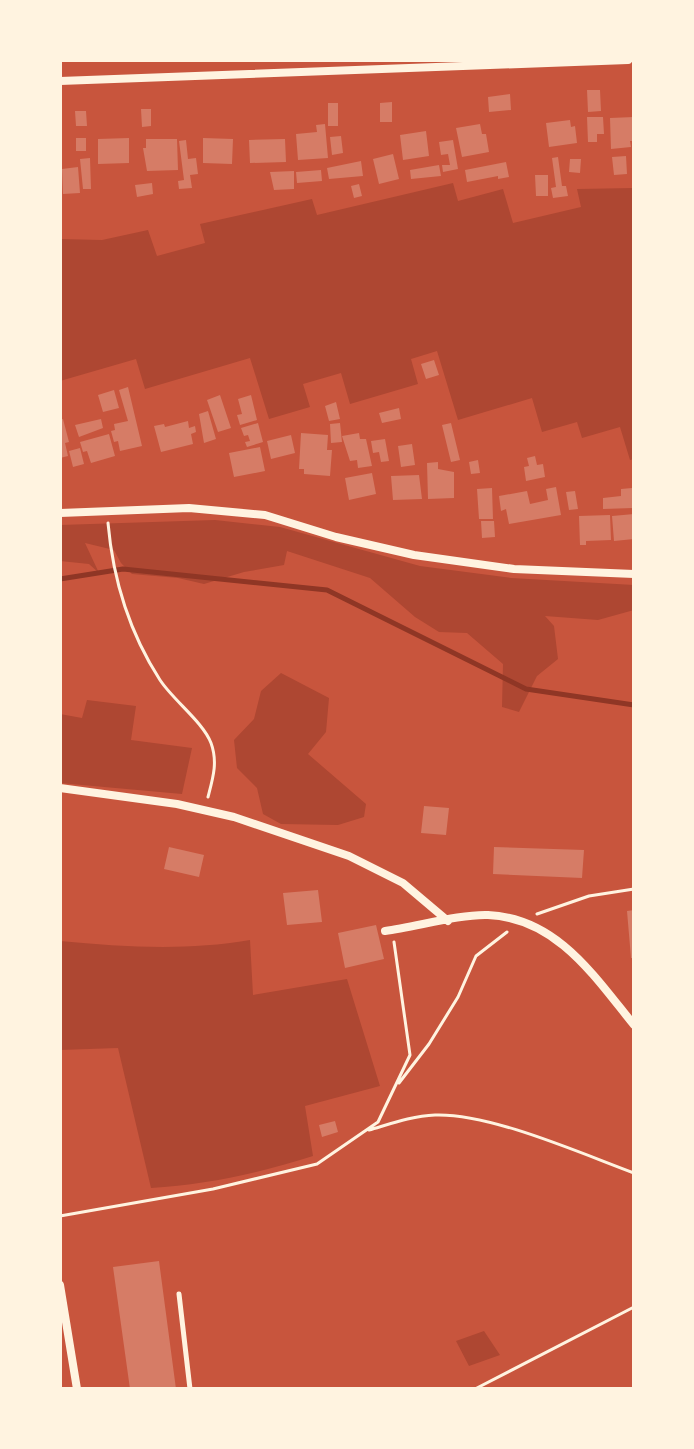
<svg xmlns="http://www.w3.org/2000/svg" width="694" height="1449" font-family="Commissioner,sans-serif">
	<style>
		.green { fill: #ae4732 }
		.lines { fill: none; stroke-linecap: round; stroke-linejoin: round }
		.stream { stroke: #8f3625; stroke-width: 5 }
		.building { fill: #d67c66 }
		.path { stroke: #fff3e0; stroke-width: 3 }
		.service { stroke: #fff3e0; stroke-width: 5 }
		.minor { stroke: #fff3e0; stroke-width: 8 }
	</style>
	<rect width="100%" height="100%" fill="#c8553d"/>
	<path class="green" d="M453 183 458 201 503 189 513 223 581 207 577 189 634 188V459L630 460 620 427 582 438 577 422 542 432 532 398 458 420 437 351 411 359 418 384 350 404 341 373 303 384 310 407 269 419 250 358 145 389 136 359 60 381V239L102 240 148 230 157 256 205 243 200 224 312 199 317 215Z
		M215 520 280 527 420 566 511 578 634 585V610L598 620 545 616 554 626 558 659 537 676 519 712 502 707 503 664 467 633 439 632 415 617 370 578 287 551 284 565 244 572 204 584 178 578 132 574 121 563 114 550 85 543 99 573 89 564 60 561V525Z
		M281 673 329 698 326 732 308 754 366 804 364 817 338 825 281 824 263 814 257 788 237 768 234 740 254 719 261 691Z
		M87 700 136 706 131 740 192 748 182 794 60 783V714L82 718Z
		M250 940 253 995 347 979 380 1086 305 1106 313 1156C260 1173 206 1185 151 1188L118 1048 60 1050V941C124 947 186 951 250 940Z
		M484 1331 500 1355 469 1366 456 1341Z"/>
	<g class="lines">
		<path class="stream" d="M60 579 123 569 327 590 526 689 634 705"/>
	</g>
	<path class="building" d="M587 90H600L601 111 588 112Z
		M510 94 511 110 489 112 488 97Z
		M392 102V122H380V103Z
		M328 103H338V126H328Z
		M141 109H151V126L142 127Z
		M75 111H86L87 126H76Z
		M587 117H603L604 134H597V142H588Z
		M634 117V141H630L631 147 611 149 610 118Z
		M570 120 571 127 575 126 577 143 549 147 546 123Z
		M325 124 328 158 298 160 296 134 317 132 316 125Z
		M480 124 482 134H486L489 152 462 157 456 128Z
		M426 131 429 156 403 160 400 135Z
		M341 136 343 153 332 155 330 137Z
		M76 138H86V151H76Z
		M129 138V163L98 164V139Z
		M203 138 233 139 232 164 203 163Z
		M146 139H177L178 170 147 171 143 148H146Z
		M285 139 286 162 250 163 249 140Z
		M186 140 188 159 196 158 198 174 190 175 192 188 179 189 178 181 184 180 179 141Z
		M453 140 458 169 443 172 442 165H450L448 154 441 155 439 142Z
		M393 154 399 179 379 184 373 159Z
		M626 156 627 174 614 175 612 157Z
		M558 157 562 186H566L568 196 553 198 551 188 556 187 552 158Z
		M90 158 91 189H83L80 159Z
		M570 159H581L580 173 569 172Z
		M361 161 363 176 329 179 327 168Z
		M506 162 509 177 498 179V176L467 182 465 170Z
		M439 165 441 176 411 179 410 170Z
		M78 167 80 193 63 194 62 169Z
		M321 170 322 181 297 183 296 172Z
		M294 171V189L274 190 270 172Z
		M535 175H548V196H536Z
		M152 183 153 194 137 197 135 185Z
		M359 184 362 196 354 198 351 186Z
		M434 360 439 375 426 379 421 364Z
		M128 387 142 446 120 451 118 441 114 442 111 431 115 430 114 424 128 421 119 390Z
		M114 390 119 408 103 412 98 395Z
		M220 395 231 428 218 432 207 400Z
		M251 395 257 420 240 425 237 415 242 414 238 399Z
		M336 402 340 419 329 421 325 406Z
		M399 408 401 419 382 423 379 413Z
		M208 411 216 439 204 443 199 414Z
		M63 419 69 442 65 443 68 456 60 458V420Z
		M101 419 103 428 79 437 75 425Z
		M188 421 189 428 195 426 196 432 191 434 193 444 161 452 154 426 164 424 165 427Z
		M258 423 263 442 247 447 245 442 250 441 248 435 244 436 241 428Z
		M340 423 342 442 331 443 330 424Z
		M451 423 460 460 451 462 442 425Z
		M301 433 328 435 327 450H332L330 476 304 474V469H299Z
		M359 433 360 439H366L372 466 358 468 357 460 350 461 342 436Z
		M109 434 115 456 91 463 87 451 83 452 80 442Z
		M291 435 295 453 271 459 267 441Z
		M385 439 389 461 381 462 379 452 373 453 371 441Z
		M412 444 415 465 401 467 398 446Z
		M260 447 265 471 234 477 229 453Z
		M80 448 84 464 73 467 69 451Z
		M535 456 537 465 543 464 545 477 526 481 524 467 529 466 527 458Z
		M478 460 480 473 471 474 469 462Z
		M438 462V469L454 472V498L428 499 427 463Z
		M372 473 376 494 349 500 345 478Z
		M419 475 422 499 393 500 391 476Z
		M556 487 561 515 509 524 506 509 501 511 499 496 527 491 530 504 548 500 546 489Z
		M492 488 493 519H479L477 489Z
		M632 488 633 508 603 509V498L621 496V489Z
		M575 491 578 509 569 510 566 492Z
		M634 514V539L614 541 612 516Z
		M610 515 611 540 586 541V545H580L579 516Z
		M481 521H494L495 537 482 538Z
		M424 806 449 808 446 835 421 833Z
		M169 847 204 855 199 877 164 869Z
		M494 847 584 850 582 878 493 874Z
		M318 890 322 922 287 925 283 893Z
		M634 910V958H631L627 911Z
		M376 925 384 959 345 968 338 933Z
		M335 1121 338 1132 322 1137 319 1125Z
		M159 1261 176 1389H130L113 1267Z"/>
	<g class="lines">
		<path class="path" d="M108 523C113 580 129 632 160 680 173 700 203 722 211 743 218 762 213 778 208 797
			M537 914 589 896 634 889
			M399 1083 429 1044 458 997 476 956 507 932
			M369 1130C390 1124 412 1116 435 1115 490 1113 580 1153 634 1173
			M60 1216 213 1189 317 1164 378 1122 410 1055 394 942
			M475 1389 634 1307"/>
		<path class="service" d="M179 1294 190 1389"/>
		<path class="minor" d="M60 81 628 60
			M60 513 189 508 265 515 336 537 414 555 514 569 634 574
			M60 788 177 804 234 817 349 856 403 883 448 921
			M385 931C416 927 459 914 488 915 557 918 594 976 634 1025
			M60 1285 77 1389"/>
	</g>
	<rect width="694" height="1449" fill="none" stroke="#fff3e0" stroke-width="124"/>
</svg>
